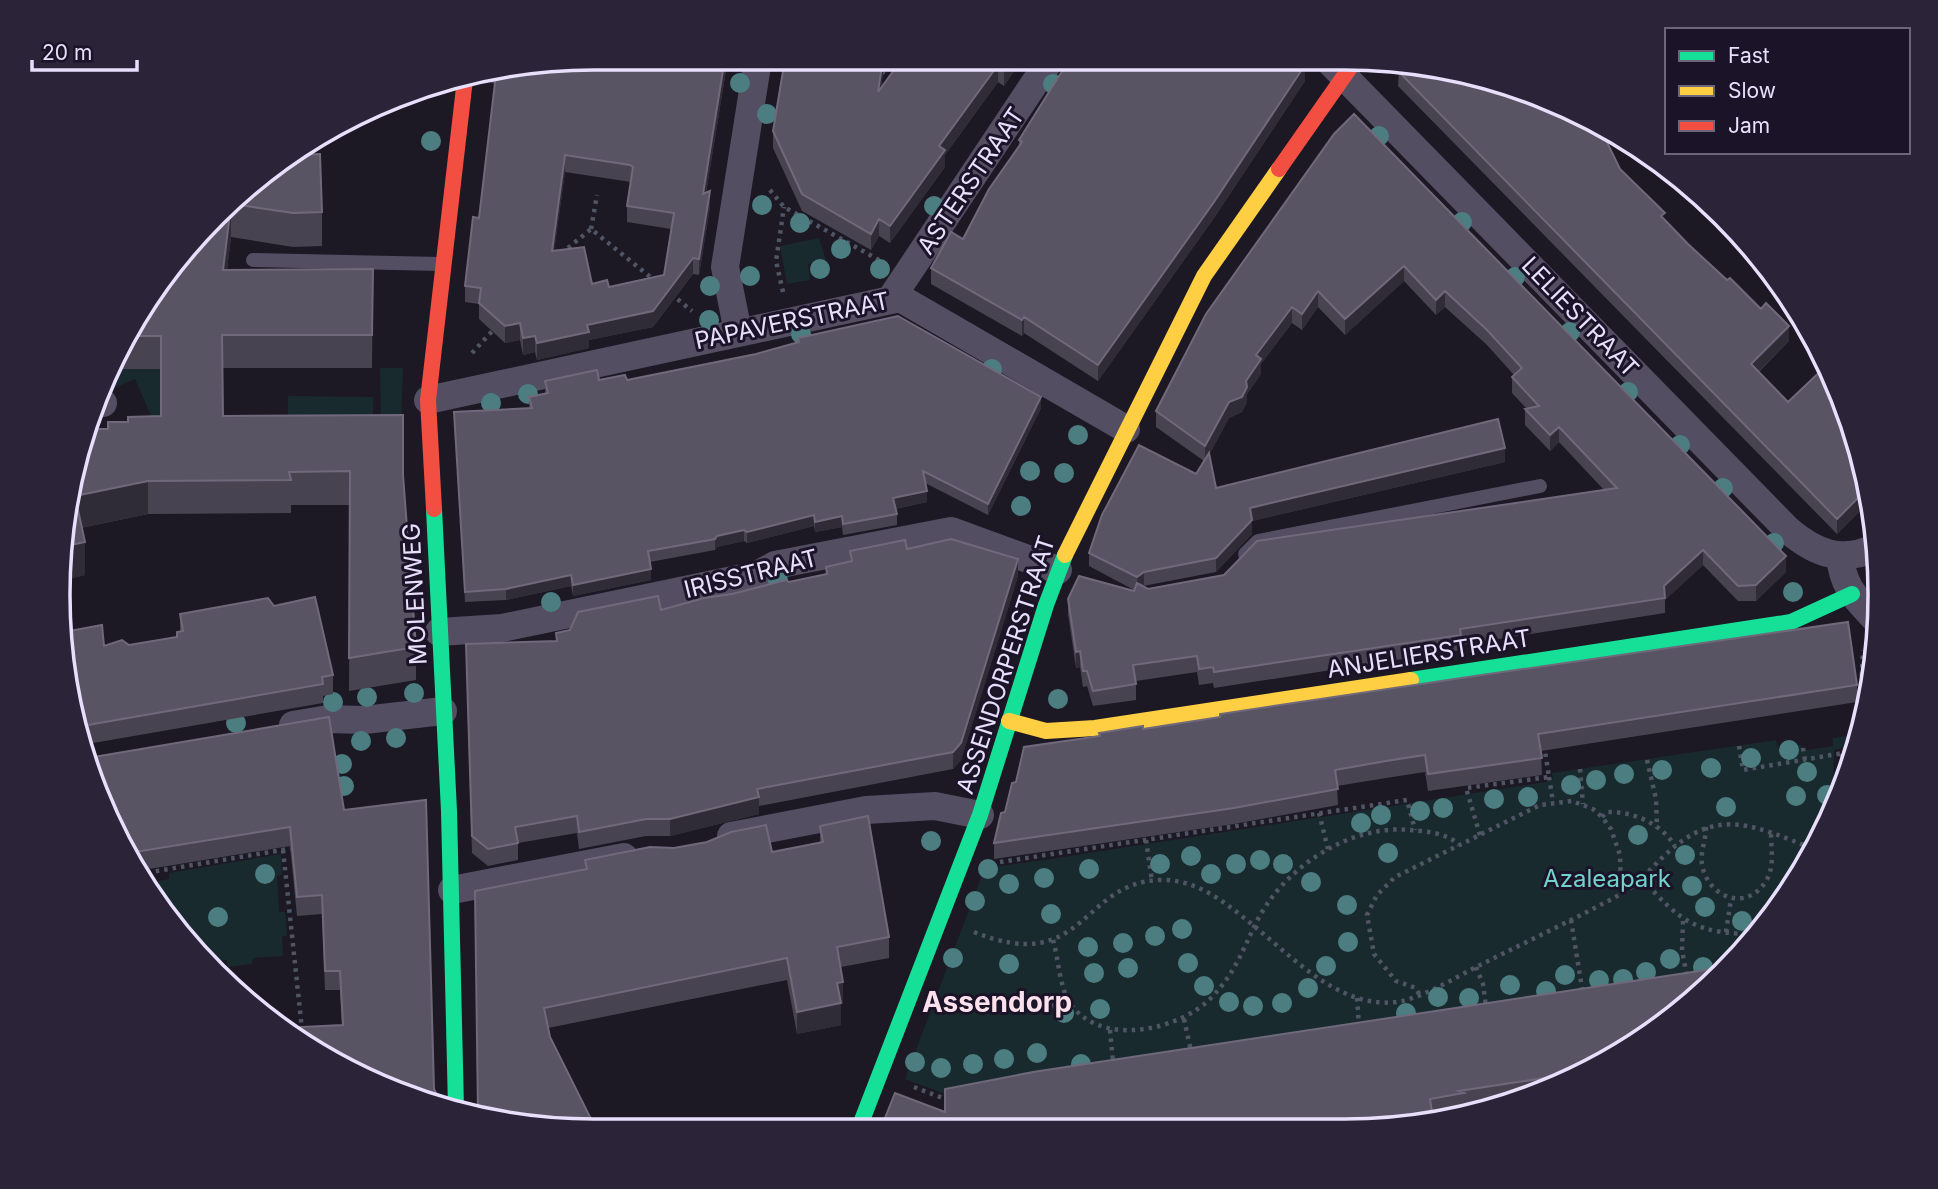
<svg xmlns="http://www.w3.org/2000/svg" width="1938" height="1189" font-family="Inter,sans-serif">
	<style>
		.green { fill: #192a2f }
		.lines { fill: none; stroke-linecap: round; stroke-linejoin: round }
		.path { stroke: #4f5563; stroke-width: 4.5; stroke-dasharray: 3.5 5; stroke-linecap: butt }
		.lane { stroke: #534e62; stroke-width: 14 }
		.street { stroke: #534e62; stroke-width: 28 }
		.fast { stroke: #16e098; stroke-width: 16 }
		.slow { stroke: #ffcf43; stroke-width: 16 }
		.jam { stroke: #f24e42; stroke-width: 16 }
		.tree { fill: #4c7e81 }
		.wall { fill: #484351; fill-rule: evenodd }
		.shaded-wall { fill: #2f2b37 }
		.building { fill: #595463; stroke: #6f697b; stroke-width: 2; fill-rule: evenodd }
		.labels { text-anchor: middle; stroke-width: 6; stroke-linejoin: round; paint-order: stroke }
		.street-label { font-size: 24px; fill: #e7dffb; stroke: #1b1428 }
		.park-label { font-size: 24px; fill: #73d2cd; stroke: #1b1428 }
		.quarter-label { font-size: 28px; font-weight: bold; fill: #fbe1ec; stroke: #1b1428 }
		.rim { fill: none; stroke: #e7dffb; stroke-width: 3.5 }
	</style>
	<rect width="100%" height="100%" fill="#1c1824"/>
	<path class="green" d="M819 238 826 261 808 264 810 280 787 284 780 246Z
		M380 368H403L400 448 381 425Z
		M114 369H161V450L137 441 151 416 135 379 102 393Z
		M288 396 373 397V417L288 416Z
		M1855 735 1851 746 1834 750 1832 814 1825 832 1770 921 1718 976 948 1095 905 1079 986 865 993 867 1044 860 1546 782 1553 778 1552 773 1776 740 1778 748 1800 745 1807 750 1833 746V738Z
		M281 854 282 875 277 876 279 912H285L287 936H282L283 956 253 958 252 964 228 967 227 960 213 961 148 893 144 884 169 879V873Z"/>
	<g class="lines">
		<path class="path" d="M882 74 890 59
			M770 190 784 207 879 260
			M591 229 597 195
			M568 248 591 229 654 280
			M783 292 776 261 784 207
			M671 294 692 311
			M472 353 495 328
			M1858 744 1863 650
			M1739 746 1743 770 1855 751
			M1803 748 1805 760
			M1647 760 1656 799 1657 828
			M1580 769 1583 804
			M1549 777 1553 802
			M1840 791 1842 754
			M1319 813 1328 849
			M1602 817 1607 812C1632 811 1661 823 1675 846
			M1706 827C1706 840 1700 852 1702 865 1708 897 1746 913 1766 881 1775 867 1771 848 1771 833
			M1480 835 1466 788 1549 777 1544 745
			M1146 840 1152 881
			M283 850 302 1030
			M1000 862 1407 800 1415 830
			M139 874 294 848
			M1642 879C1682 923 1696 934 1758 934
			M1571 920 1583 994
			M1683 921 1682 950 1687 977
			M974 932C1085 977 1081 881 1161 880 1198 879 1227 904 1254 926 1287 953 1322 989 1364 1000 1378 1003 1392 1004 1406 1000 1434 992 1461 974 1488 961 1532 939 1577 918 1621 894 1639 884 1650 869 1665 855 1718 805 1754 826 1814 849
			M1726 932 1731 899
			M1053 940C1059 960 1059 989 1072 1006 1104 1047 1179 1030 1211 998 1236 972 1242 951 1257 921 1284 868 1349 824 1410 830 1425 831 1448 833 1459 845
			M1476 967 1483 984 1486 1006
			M1419 994 1416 988 1396 981 1374 954 1367 915 1377 895 1395 877 1540 805 1572 801 1593 809 1602 817 1611 829 1620 855 1621 894
			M1357 998 1359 1026
			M1044 1009 1069 1000
			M1184 1019 1191 1051
			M1110 1030 1113 1062
			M914 1087 948 1100"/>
		<path class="lane" d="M253 260 441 264
			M1245 554 1258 541 1540 486"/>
		<path class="street" d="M1330 62 1788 530C1815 553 1842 564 1876 547
			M890 300 1050 60
			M738 332 725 267 758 59
			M428 400 900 298 1126 429
			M97 403H103
			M1840 556C1843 589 1857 599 1879 623
			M439 632 502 628 757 575 775 565 951 531 1058 570
			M293 725 328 719 364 720 443 711
			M731 836 866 810 935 806 980 815
			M452 890 624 857"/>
		<path class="fast" d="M434 509 449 811 456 1108
			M1411 680 1791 622 1852 594
			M859 1128 980 815 1046 605 1065 555"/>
		<path class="slow" d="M1065 555 1204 276 1279 169
			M1009 721 1046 731 1095 728 1411 680"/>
		<path class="jam" d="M1279 169 1354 62
			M434 509 428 400 465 79"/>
	</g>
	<g class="tree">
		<circle cx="740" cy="83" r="10"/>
		<circle cx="1053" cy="84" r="10"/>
		<circle cx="767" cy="114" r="10"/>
		<circle cx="1379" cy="136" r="10"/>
		<circle cx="431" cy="141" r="10"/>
		<circle cx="762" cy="205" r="10"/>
		<circle cx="934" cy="206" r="10"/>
		<circle cx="1462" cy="222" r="10"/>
		<circle cx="800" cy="223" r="10"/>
		<circle cx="841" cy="249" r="10"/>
		<circle cx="820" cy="269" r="10"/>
		<circle cx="880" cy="269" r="10"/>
		<circle cx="750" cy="276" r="10"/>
		<circle cx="1515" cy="277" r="10"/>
		<circle cx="710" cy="286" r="10"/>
		<circle cx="709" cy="320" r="10"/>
		<circle cx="1570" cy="332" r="10"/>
		<circle cx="801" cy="334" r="10"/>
		<circle cx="992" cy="369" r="10"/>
		<circle cx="1628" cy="392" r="10"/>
		<circle cx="528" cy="394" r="10"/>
		<circle cx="491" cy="403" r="10"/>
		<circle cx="1078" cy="435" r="10"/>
		<circle cx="1680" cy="445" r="10"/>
		<circle cx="1030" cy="471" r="10"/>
		<circle cx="1064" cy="473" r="10"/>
		<circle cx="1723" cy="488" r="10"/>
		<circle cx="1021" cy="506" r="10"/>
		<circle cx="1774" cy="543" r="10"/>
		<circle cx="778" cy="580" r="10"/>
		<circle cx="1793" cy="592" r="10"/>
		<circle cx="551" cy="602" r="10"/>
		<circle cx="414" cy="693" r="10"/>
		<circle cx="367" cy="697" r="10"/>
		<circle cx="1058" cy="699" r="10"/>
		<circle cx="333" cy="702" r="10"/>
		<circle cx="236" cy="723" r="10"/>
		<circle cx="396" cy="738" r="10"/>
		<circle cx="361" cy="741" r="10"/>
		<circle cx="1789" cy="750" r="10"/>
		<circle cx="1751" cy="758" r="10"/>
		<circle cx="342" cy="764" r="10"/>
		<circle cx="1711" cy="768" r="10"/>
		<circle cx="1662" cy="770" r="10"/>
		<circle cx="1807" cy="772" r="10"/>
		<circle cx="1624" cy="774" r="10"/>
		<circle cx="1596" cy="780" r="10"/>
		<circle cx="1571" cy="785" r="10"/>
		<circle cx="344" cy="786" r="10"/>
		<circle cx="1827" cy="795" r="10"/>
		<circle cx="1796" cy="796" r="10"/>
		<circle cx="1528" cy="797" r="10"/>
		<circle cx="1494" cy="799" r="10"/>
		<circle cx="1726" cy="807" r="10"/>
		<circle cx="1443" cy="808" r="10"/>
		<circle cx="1420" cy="811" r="10"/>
		<circle cx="1381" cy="815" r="10"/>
		<circle cx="1361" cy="823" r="10"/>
		<circle cx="1638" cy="835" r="10"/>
		<circle cx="931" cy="841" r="10"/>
		<circle cx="1388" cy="853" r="10"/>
		<circle cx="1685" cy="855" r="10"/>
		<circle cx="1191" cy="856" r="10"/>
		<circle cx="1260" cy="860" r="10"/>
		<circle cx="1160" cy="864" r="10"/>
		<circle cx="1236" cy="864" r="10"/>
		<circle cx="1283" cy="864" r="10"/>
		<circle cx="988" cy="869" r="10"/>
		<circle cx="1089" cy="869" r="10"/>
		<circle cx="265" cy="874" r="10"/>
		<circle cx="1211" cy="874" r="10"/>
		<circle cx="1044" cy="878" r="10"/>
		<circle cx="1311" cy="882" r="10"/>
		<circle cx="1009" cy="884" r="10"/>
		<circle cx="1692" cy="886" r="10"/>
		<circle cx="975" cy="901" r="10"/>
		<circle cx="1347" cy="905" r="10"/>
		<circle cx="1705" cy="907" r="10"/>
		<circle cx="1051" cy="914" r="10"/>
		<circle cx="218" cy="917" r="10"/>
		<circle cx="1742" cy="921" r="10"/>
		<circle cx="1182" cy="929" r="10"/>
		<circle cx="1155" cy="936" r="10"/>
		<circle cx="1348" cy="942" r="10"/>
		<circle cx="1123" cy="943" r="10"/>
		<circle cx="1088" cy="947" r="10"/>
		<circle cx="953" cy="958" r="10"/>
		<circle cx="1670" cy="959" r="10"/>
		<circle cx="1188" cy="963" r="10"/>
		<circle cx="1009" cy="964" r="10"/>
		<circle cx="1326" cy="966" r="10"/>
		<circle cx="1703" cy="967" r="10"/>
		<circle cx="1128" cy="968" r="10"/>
		<circle cx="1646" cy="972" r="10"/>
		<circle cx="1094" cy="973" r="10"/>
		<circle cx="1565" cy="975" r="10"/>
		<circle cx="1623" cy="979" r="10"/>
		<circle cx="1599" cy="980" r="10"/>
		<circle cx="1510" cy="985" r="10"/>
		<circle cx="1204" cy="986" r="10"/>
		<circle cx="1308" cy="988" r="10"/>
		<circle cx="1546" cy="991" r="10"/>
		<circle cx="1438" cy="997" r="10"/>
		<circle cx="1469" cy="998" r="10"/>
		<circle cx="1229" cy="1002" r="10"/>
		<circle cx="1282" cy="1003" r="10"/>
		<circle cx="1253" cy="1006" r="10"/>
		<circle cx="1100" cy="1009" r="10"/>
		<circle cx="1064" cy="1013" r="10"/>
		<circle cx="1406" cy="1013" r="10"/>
		<circle cx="1037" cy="1053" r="10"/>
		<circle cx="1004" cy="1059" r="10"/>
		<circle cx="915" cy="1062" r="10"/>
		<circle cx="973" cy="1064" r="10"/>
		<circle cx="1081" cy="1064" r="10"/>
		<circle cx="941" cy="1068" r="10"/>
	</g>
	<path class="wall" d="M594 58H728L706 193 710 207 699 275 693 274 653 327 589 340V348L537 360 535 352 523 355 520 340 505 343 479 319V304L465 302V286L479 218 492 117 496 84 491 83V75ZM565 172 631 182 627 206V222L671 229 664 275 609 287 592 284 554 251Z
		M785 59H885L881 88 1019 60V64L1004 86 998 82 945 155V167L890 243 879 236 871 250 802 211 773 148V131Z
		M1395 62H1413L1620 169 1665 220 1688 244 1789 341 1759 372 1788 402 1820 371 1818 368V353L1820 351 1852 422 1870 501 1837 534 1398 86 1399 70 1395 66Z
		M1305 81 1214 218 1098 381 1024 333 1022 336 931 284V268L963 239 1019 145V140Z
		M1334 134 1786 572 1756 601H1738L1703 565 1665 600V613L1461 645V650L1214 688 1213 683 1199 685 1197 672 1136 681V700L1093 706 1087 686 1083 687 1080 667 1076 668 1068 614V599L1134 591V590L1089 566V553L1196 474 1204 461 1156 427V411ZM1404 281 1436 315 1445 307 1487 345 1514 375 1512 377V393L1527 409H1525V425L1550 451 1559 442 1604 490 1224 575 1148 589 1143 586 1216 572 1252 534V521L1505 462 1216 488 1209 455 1229 418 1242 412 1247 402V394L1261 374V364L1292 323 1302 330 1318 307 1345 335Z
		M268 168 322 212V246L293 247 231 237 227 270 373 269 372 368H222L223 416 403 475 416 647V680L349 691 350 505H291V513L148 514 81 528 85 575 60 581 108 429 128 422 161 416V369H115L168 268Z
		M798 338 1041 408 988 515 925 483 927 502 895 509 897 514V525L843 535 842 527 815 532 814 526 747 543 744 541 717 547 715 550 650 562 651 580 573 596 571 586 506 600 465 602 454 412 529 408V397L545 393V381L627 380 756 354 798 343Z
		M907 549 1018 576 961 760 953 769 759 806V814L670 836H646L579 849 577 833 518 843V860L488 866 472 853 466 661 556 641V633L826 574V567L850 561V551Z
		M180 614 333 675V694L323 696V703L82 745 64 632 104 646 129 645 177 637V632L180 631Z
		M1857 685V702L1541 751 1542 775 1428 791 1425 772 1386 778 1337 786 1338 805 1234 824 994 859V843L1016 782 1099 736V733Z
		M86 767 344 810 434 1089 342 1025 340 990H325L322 914 297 916 290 846 137 871Z
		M820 826 889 937V958L841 967 843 1003 841 1004V1025L797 1034 787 980 548 1028 475 891 585 870V860L772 852 820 843Z
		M1612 1060 1534 1095 1464 1106V1108L1432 1114 945 1112Z"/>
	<path class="shaded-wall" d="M725 58H728L703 211V194Z
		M883 59H885L878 109V92Z
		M1010 60H1019V64L1004 86V69Z
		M998 65V82L945 155V167L890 243V226L939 146Z
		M1305 65V81L1214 218 1098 381V365Z
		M565 155V172L552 268V251Z
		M710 191V207L699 275V259Z
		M231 205V237L223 303V270Z
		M879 219V236L871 250V234Z
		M693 258V274L653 327 589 340V348L537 360V343L587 325Z
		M1404 266V281L1345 335V319Z
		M1318 291V307L1302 330V314Z
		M1445 291V307L1436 315V300Z
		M1292 307V323L1261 364V374L1247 394V402L1242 412 1229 418 1205 462V446L1229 402 1246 381 1256 355Z
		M1024 317V333L1022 336V320Z
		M520 323V340L505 343V326Z
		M1789 326V341L1751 379V364Z
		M535 336V352L523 355V338Z
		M1041 397V408L988 515V504Z
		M1559 427V442L1550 451V435Z
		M1505 448V462L1252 521V534L1216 572V558L1250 508Z
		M148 481V514L75 529V496Z
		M1867 489 1870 501 1837 534V519Z
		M927 491V502L893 509V498Z
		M814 515V526L747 543V532Z
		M842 516V527L815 532V522Z
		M744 530V541L717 547 715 550V539L717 536Z
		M85 542V575L60 581 66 546Z
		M1703 550V565L1665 600 1664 586Z
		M1786 556V572L1756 601V585Z
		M1018 559V576L961 760 953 769V752Z
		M651 569V580L573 596V585Z
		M1144 572V586L1137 591V577Z
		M571 575V586L506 600V589Z
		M1080 651V667L1076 668V652Z
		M82 726V743L80 728Z
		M759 797V814L670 836V819Z
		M843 982V1003L841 1004V1025L797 1034V1012L837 983Z"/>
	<path class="building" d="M594 58H725L703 194 710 191 699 259 693 258 653 311 587 325 589 332 537 343 535 336 523 338 520 323 505 326 479 303 481 288 465 286 473 217 479 218 496 74ZM565 155 630 165 633 167 627 206 674 213 664 275 609 287 607 280 592 284 584 247 552 251Z
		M785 59H883L878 92 902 59 1010 60 1004 69 998 65 939 146 945 150 890 226 879 219 871 234 802 194 773 131Z
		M1070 60 1302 62 1305 65 1214 202 1098 365 1024 317 1022 320 931 268 951 232 963 239 989 189 1022 142 1019 140 1059 76Z
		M1406 62H1413L1549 98 1594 125 1603 134 1620 169 1665 213 1661 216 1688 244 1727 280 1730 278 1761 309 1766 303 1789 326 1751 364 1788 402 1826 366 1852 422 1867 489 1837 519 1398 71 1406 63Z
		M1354 114 1786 556 1756 585 1738 586 1703 550 1664 586 1665 598 1460 629 1461 635 1214 672 1213 667 1199 669 1197 656 1133 665 1136 684 1093 691 1087 671H1083L1080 651 1076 652 1068 599 1079 576 1134 591 1137 583 1148 589 1224 575 1257 541 1617 488 1559 427 1550 435 1525 409 1539 406 1512 377 1522 368 1487 330 1445 291 1436 300 1404 266 1345 319 1318 291 1302 314 1292 307 1256 355 1261 359 1246 381 1247 387 1242 397 1229 402 1205 446 1156 411 1206 314 1334 134Z
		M320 154 322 212 293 213 233 204 268 168 293 155Z
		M231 205 223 270 373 269 372 335H222L223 416 403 415V475L416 647 349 658 350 471 289 472 291 480 148 481 75 496 85 542 66 546 85 429H108V422H128V417L161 416V336H132L168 268Z
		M898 316 1041 397 988 504 923 471 927 491 893 498 897 514 843 524 842 516 815 522 814 515 747 532 744 530 717 536 715 539 648 551 651 569 573 585 571 575 506 589 465 592 454 412 532 408 529 397 548 393 545 381 597 370 599 380 625 375 627 380 756 354 799 342 798 338Z
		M1498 419 1505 448 1250 508 1252 520 1216 558 1144 572 1137 577 1089 553 1102 515 1139 445 1196 474 1209 453 1216 488Z
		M951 539 1018 559 961 743 953 752 757 789 759 797 670 819H646L579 832 577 816 515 827 518 843 488 849 472 836 466 644 557 641 556 633 570 630 578 612 658 596 661 610 704 598 732 594 786 580 789 582 827 574 826 567 852 561 850 551 905 540 907 549Z
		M315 597 333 675 322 677 323 684 82 726 80 728 64 632 102 625 104 646 122 640 129 645 177 637V632L183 631 180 614 268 598 274 606Z
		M1848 622 1857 685 1538 734 1542 758 1428 774 1425 755 1386 761 1335 770 1338 789 1234 808 994 843 1001 813 1005 812 1012 783 1016 782 1024 747 1100 736 1099 733 1143 726V729L1220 717V714L1468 677Z
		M329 717 344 810 426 800 434 1089 442 1105 389 1091 281 1028 343 1025 340 971H325L322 895 297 897 290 827 129 853 86 767 85 758H88Z
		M868 816 889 937 837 947 843 982 837 983 841 1003 797 1012 787 958 544 1008 550 1037 595 1127H525L478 1114 475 891 587 869 585 860 650 847 674 848 707 842 731 832 766 825 772 852 823 842 820 826Z
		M1726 967 1697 998 1612 1060 1584 1072 1459 1091 1464 1093 1430 1099 1433 1119 1379 1130 881 1128 895 1093 945 1112V1089L1033 1072Z"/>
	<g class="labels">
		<g class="street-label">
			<text transform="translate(971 181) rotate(-56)" y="8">ASTERSTRAAT</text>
			<text transform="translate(1580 317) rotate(46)" y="8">LELIESTRAAT</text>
			<text transform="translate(792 321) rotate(-12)" y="8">PAPAVERSTRAAT</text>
			<text transform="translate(751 574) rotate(-14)" y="8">IRISSTRAAT</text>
			<text transform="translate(415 594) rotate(-93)" y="8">MOLENWEG</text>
			<text transform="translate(1429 654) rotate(-9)" y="8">ANJELIERSTRAAT</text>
			<text transform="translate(1006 665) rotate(-72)" y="8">ASSENDORPERSTRAAT</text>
		</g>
		<g class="park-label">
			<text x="1607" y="887">Azaleapark</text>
		</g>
		<g class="quarter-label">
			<text x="997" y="1012">Assendorp</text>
		</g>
	</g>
	<path d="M0 0H1938V1189H0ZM594 70H1344A524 524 0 0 1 1868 594V595A524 524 0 0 1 1344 1119H594A524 524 0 0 1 70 595V594A524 524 0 0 1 594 70Z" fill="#2b2439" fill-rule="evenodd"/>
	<path class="rim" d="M594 70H1344A524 524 0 0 1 1868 594V595A524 524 0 0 1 1344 1119H594A524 524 0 0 1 70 595V594A524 524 0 0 1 594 70Z"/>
	<rect x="1665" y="28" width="245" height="126" fill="#1b1428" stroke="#6d657c" stroke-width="2"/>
	<rect x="1679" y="51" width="35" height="10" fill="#16e098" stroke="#6d657c" stroke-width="2"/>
	<text x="1728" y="63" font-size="21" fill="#e7dffb">Fast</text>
	<rect x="1679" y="86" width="35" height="10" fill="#ffcf43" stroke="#6d657c" stroke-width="2"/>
	<text x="1728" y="98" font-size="21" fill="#e7dffb">Slow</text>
	<rect x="1679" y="121" width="35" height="10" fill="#f24e42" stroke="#6d657c" stroke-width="2"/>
	<text x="1728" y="133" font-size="21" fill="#e7dffb">Jam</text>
	<path d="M32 60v10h105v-10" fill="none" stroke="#e7dffb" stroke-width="3.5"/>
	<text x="42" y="60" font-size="21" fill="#e7dffb" stroke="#1b1428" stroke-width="5" paint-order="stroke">20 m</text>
</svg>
